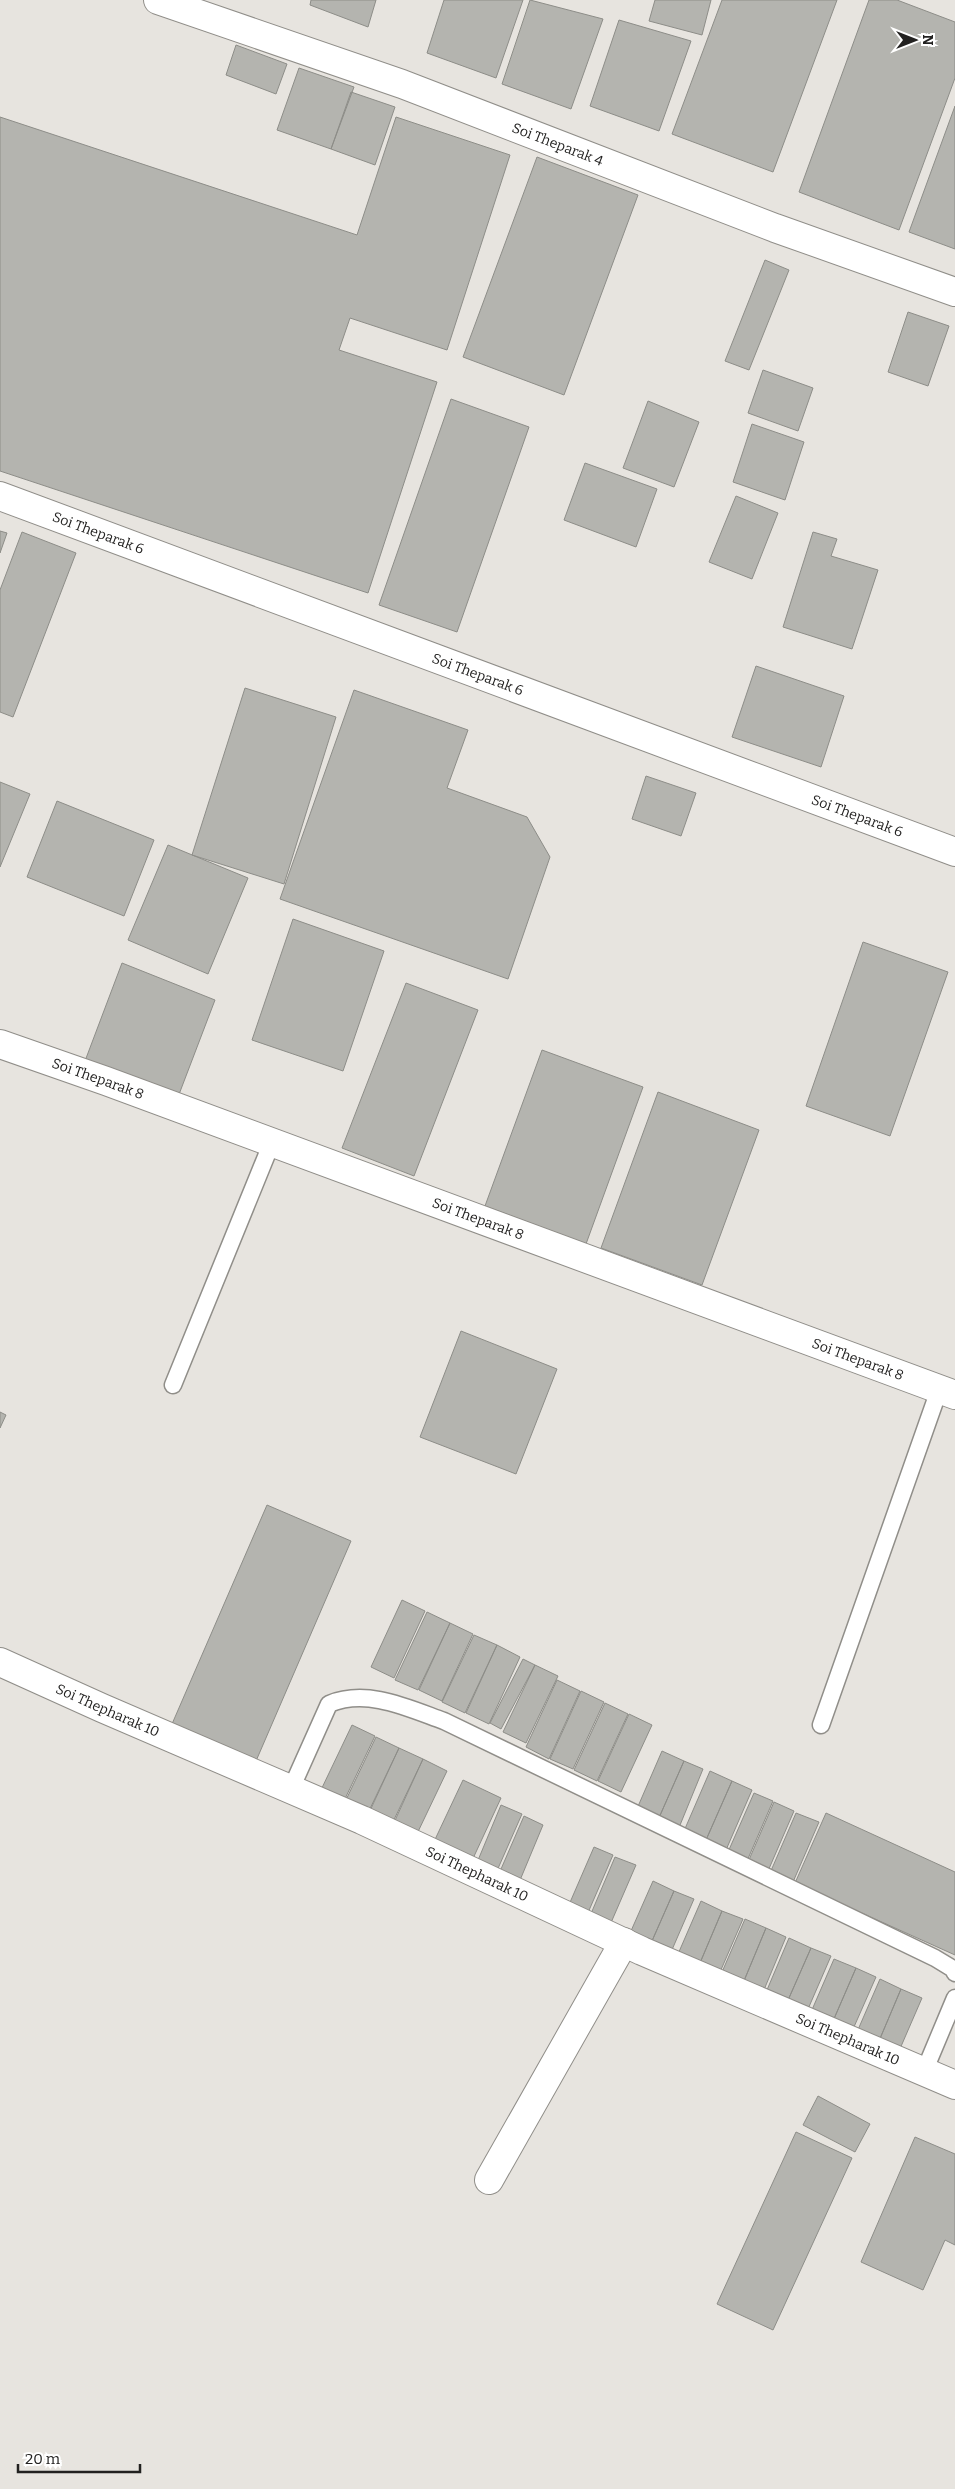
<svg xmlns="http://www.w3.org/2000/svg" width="955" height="2489" font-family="Bitter,serif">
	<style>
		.building { fill: #b4b4af; stroke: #8d8d88 }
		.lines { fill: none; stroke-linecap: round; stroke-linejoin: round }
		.lane-casing { stroke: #908e89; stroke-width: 19 }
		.street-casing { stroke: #908e89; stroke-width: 30 }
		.lane { stroke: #fff; stroke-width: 16 }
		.street { stroke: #fff; stroke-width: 28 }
		.labels { text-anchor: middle; stroke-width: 4; stroke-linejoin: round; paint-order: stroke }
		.street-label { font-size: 14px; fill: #222120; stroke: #fff }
	</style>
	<rect width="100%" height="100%" fill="#e7e4df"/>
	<path class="building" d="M311 0H376L368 27 310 5Z
		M444 0H523L496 78 427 53Z
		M530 0 603 19 571 109 502 84Z
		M655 0H711L702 35 649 21Z
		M722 0H837L773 172 672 134Z
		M869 0H897L955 22V78L899 230 799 192Z
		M619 20 691 41 659 131 590 106Z
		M236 45 287 64 276 94 226 75Z
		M299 68 354 87 331 149 277 130Z
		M351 92 395 107 375 165 331 149Z
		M955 106V249L909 232Z
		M0 117 357 235 396 117 510 155 447 350 350 318 339 350 437 382 368 593 0 471Z
		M537 157 638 195 564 395 463 357Z
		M765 260 789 270 749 370 725 361Z
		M908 312 949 326 928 386 888 372Z
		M763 370 813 388 798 431 748 413Z
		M451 399 529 427 457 632 379 605Z
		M648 401 699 422 674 487 623 468Z
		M752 424 804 442 785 500 733 482Z
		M585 463 657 489 636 547 564 520Z
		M736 496 778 513 752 579 709 562Z
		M0 531 7 533 0 553Z
		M22 532 76 553 13 717 0 712V590Z
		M813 532 837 539 831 556 878 570 852 649 783 627Z
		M756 666 844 696 821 767 732 737Z
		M245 688 336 717 284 884 192 855Z
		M354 690 468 730 447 788 527 817 550 857 508 979 280 899Z
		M646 776 696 793 681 836 632 819Z
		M0 782 30 794 0 867Z
		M57 801 154 840 124 916 27 877Z
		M168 845 248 878 208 974 128 940Z
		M293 919 384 951 343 1071 252 1040Z
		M863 942 948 972 890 1136 806 1106Z
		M122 963 215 1000 178 1097 85 1061Z
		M406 983 478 1010 414 1176 342 1148Z
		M542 1050 643 1087 586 1244 485 1206Z
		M658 1092 759 1130 702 1285 601 1248Z
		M461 1331 557 1369 516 1474 420 1437Z
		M0 1412 6 1415 0 1428Z
		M267 1505 351 1541 256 1761 172 1724Z
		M402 1600 425 1611 394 1678 371 1667Z
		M427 1612 450 1623 418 1690 395 1680Z
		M450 1623 473 1634 442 1701 419 1690Z
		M474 1635 497 1645 465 1713 442 1702Z
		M497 1645 520 1657 489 1724 466 1713Z
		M523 1659 535 1665 501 1729 490 1723Z
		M535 1665 558 1676 526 1743 503 1732Z
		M557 1680 580 1691 549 1759 526 1747Z
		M581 1691 604 1702 573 1769 550 1759Z
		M605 1703 628 1714 597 1781 574 1770Z
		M629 1714 652 1725 621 1792 598 1781Z
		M352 1725 375 1736 343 1803 320 1792Z
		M376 1737 399 1748 367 1815 344 1804Z
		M399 1748 423 1759 391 1826 368 1815Z
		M662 1751 684 1761 658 1820 636 1811Z
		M423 1759 447 1771 415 1838 392 1827Z
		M684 1761 703 1769 678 1830 658 1820Z
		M710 1771 732 1781 706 1840 684 1831Z
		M463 1780 501 1798 470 1865 431 1848Z
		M732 1781 752 1790 726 1850 706 1840Z
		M754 1793 773 1801 747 1861 728 1852Z
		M774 1802 794 1811 768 1871 748 1862Z
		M501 1805 522 1814 496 1873 476 1865Z
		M796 1813 819 1822 793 1882 770 1873Z
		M826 1813 955 1872V1955L795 1883Z
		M524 1816 543 1825 518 1885 498 1876Z
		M594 1847 613 1855 587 1915 568 1907Z
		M615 1857 636 1865 610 1925 590 1916Z
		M653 1881 674 1891 648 1950 627 1940Z
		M674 1891 694 1899 668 1959 648 1950Z
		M701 1901 722 1911 697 1970 675 1961Z
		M722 1911 743 1919 717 1979 697 1970Z
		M745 1919 766 1928 741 1988 719 1979Z
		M766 1928 786 1937 761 1997 741 1988Z
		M789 1938 811 1948 785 2007 764 1997Z
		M811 1948 831 1956 805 2016 785 2007Z
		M834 1959 856 1968 830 2028 808 2019Z
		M856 1968 876 1977 850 2036 830 2028Z
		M880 1979 901 1989 876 2048 854 2039Z
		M901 1989 922 1998 896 2058 876 2048Z
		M818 2096 870 2124 855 2152 803 2125Z
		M796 2132 852 2158 773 2330 717 2304Z
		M915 2137 955 2154V2245L945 2240 923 2290 861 2262Z"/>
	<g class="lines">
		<defs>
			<path id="lane" d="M173 1385 272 1142
				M821 1725 939 1390
				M291 1789 329 1704C367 1688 408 1708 444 1721L935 1958 953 1969 955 1973
				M924 2072 955 1998"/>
			<g id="street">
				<path id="s1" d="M158 0 402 84 775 228 955 292"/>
				<path id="s2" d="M0 496 955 852"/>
				<path id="s3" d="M0 1044 106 1081 955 1395"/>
				<path id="s4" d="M0 1662 102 1708 362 1820 642 1951 955 2085"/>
				<path d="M489 2180 624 1942"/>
			</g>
		</defs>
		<use href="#lane" class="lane-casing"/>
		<use href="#street" class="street-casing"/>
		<use href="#lane" class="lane"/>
		<use href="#street" class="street"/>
	</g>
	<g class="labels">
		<g class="street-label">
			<text dy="5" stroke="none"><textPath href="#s1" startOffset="425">Soi Theparak 4</textPath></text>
			<text dy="5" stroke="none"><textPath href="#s2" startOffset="105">Soi Theparak 6</textPath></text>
			<text dy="5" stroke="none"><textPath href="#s2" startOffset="510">Soi Theparak 6</textPath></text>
			<text dy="5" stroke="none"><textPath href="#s2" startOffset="915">Soi Theparak 6</textPath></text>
			<text dy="5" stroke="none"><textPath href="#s3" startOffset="104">Soi Theparak 8</textPath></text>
			<text dy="5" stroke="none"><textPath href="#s3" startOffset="509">Soi Theparak 8</textPath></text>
			<text dy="5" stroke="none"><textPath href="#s3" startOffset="914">Soi Theparak 8</textPath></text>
			<text dy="5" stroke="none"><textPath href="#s4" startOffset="118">Soi Thepharak 10</textPath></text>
			<text dy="5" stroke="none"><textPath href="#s4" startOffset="522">Soi Thepharak 10</textPath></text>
			<text dy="5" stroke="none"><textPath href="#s4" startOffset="928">Soi Thepharak 10</textPath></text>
		</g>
	</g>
	<g transform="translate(915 40) rotate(90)" stroke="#ffffff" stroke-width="4" paint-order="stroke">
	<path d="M0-4L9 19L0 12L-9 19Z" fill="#222120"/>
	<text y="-8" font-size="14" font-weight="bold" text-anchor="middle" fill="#222120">N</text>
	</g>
	<path d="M18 2464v8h122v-8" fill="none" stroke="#222120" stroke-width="2.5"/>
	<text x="25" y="2464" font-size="15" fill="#222120" stroke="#ffffff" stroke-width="4" paint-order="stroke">20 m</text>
</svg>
